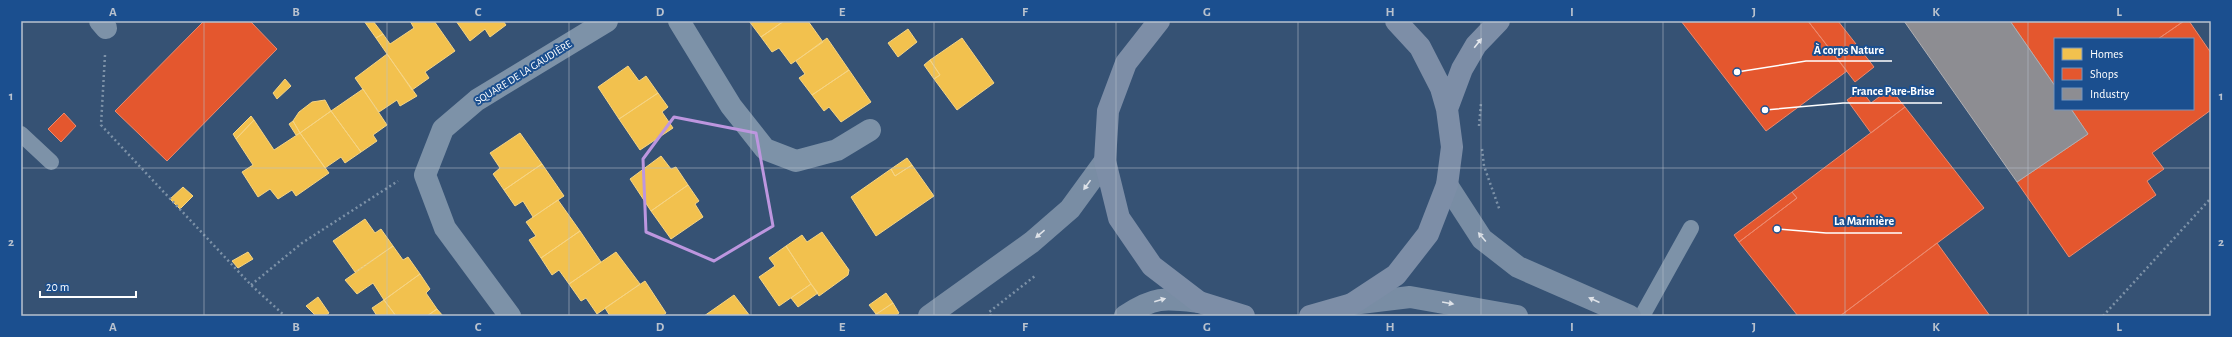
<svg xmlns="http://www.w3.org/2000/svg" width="2232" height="337" font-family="'Alegreya Sans',sans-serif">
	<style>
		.homes { fill: #f2c14e; stroke: #f6d483 }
		.shops { fill: #e4572e; stroke: #ec896d }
		.industry { fill: #8d8d92; stroke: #afafb3 }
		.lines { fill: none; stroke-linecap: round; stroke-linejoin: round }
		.path { stroke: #7d92a8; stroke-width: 2.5; stroke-dasharray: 2 3; stroke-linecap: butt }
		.service { stroke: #7d92a8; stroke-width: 16 }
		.minor { stroke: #7d92a8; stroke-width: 22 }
		.secondary { stroke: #798da4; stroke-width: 22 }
		.primary { stroke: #7d8ea7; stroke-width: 22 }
		.oneway { fill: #e5e8ed }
		.oneway2 { fill: #dee2e8 }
		.marked { fill: none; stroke: #bd96df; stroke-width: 3; stroke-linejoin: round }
		.grid { fill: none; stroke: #b9c2ce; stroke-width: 1; stroke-opacity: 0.55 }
		.labels { text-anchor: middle; stroke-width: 4; stroke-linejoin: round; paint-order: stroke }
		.street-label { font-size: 11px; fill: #fff; stroke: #1b4f8f }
		.leader { fill: none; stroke: #fff; stroke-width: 1.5 }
		.callout-dot { fill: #fff; stroke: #1b4f8f; stroke-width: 1.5 }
		.callout-label { font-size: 12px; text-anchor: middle; font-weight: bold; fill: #fff; stroke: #1b4f8f; stroke-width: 4; stroke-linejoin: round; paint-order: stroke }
		.neatline { fill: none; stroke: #b9c2ce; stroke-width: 1.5 }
		.grid-label { font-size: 13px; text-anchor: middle; font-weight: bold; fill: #b9c2ce }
	</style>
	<rect width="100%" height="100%" fill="#365274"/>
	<path class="homes" d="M364 21H373L383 34 376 38Z
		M410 21H434L455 51 425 72 429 78 412 90 376 38 383 34 390 44 414 28Z
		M456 21H503L506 25 490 37 485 29 470 41Z
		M749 21H784L761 37Z
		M784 21H808L823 42 791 64 779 48 772 52 761 37Z
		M908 29 917 42 898 57 888 43Z
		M827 38 849 70 812 95 799 78 805 74 796 61Z
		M962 38 994 83 957 110 934 79 940 75 930 60Z
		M387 54 417 96 400 106 397 100 379 112 355 78Z
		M930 60 940 75 934 79 924 65Z
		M628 66 639 81 646 76 658 93 619 119 598 87Z
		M849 70 871 102 841 122 829 107 824 111 812 95Z
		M285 79 291 86 277 99 273 93Z
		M363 89 387 125 373 135 377 141 361 152 331 111Z
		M658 93 668 107 662 112 673 128 640 150 619 119Z
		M325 100 331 111 300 133 293 121 299 112 312 102Z
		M331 111 361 152 345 163 341 157 325 168 300 133Z
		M251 116 254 120 236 139 233 134Z
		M254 120 274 150 300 133 329 173 296 196 292 190 278 199 270 189 258 197 242 172 253 165 236 139Z
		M293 121 300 133 296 135 289 124Z
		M520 133 542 164 504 190 493 174 500 168 490 153Z
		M661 156 671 169 676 167 688 185 651 211 630 179Z
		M907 158 912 165 895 176 891 169Z
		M542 164 564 196 533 217 523 201 515 206 504 190Z
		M912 165 934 196 876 236 851 197 891 169 895 176Z
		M688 185 699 201 695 204 703 217 671 239 651 211Z
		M183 187 193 196 180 209 170 199Z
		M558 200 580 231 541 258 529 240 536 236 526 222Z
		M365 219 375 233 381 229 393 246 355 272 333 241Z
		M580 231 601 262 569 284 559 270 552 275 541 258Z
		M822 232 849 270 848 275 819 296 786 246 802 235 807 242Z
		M393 246 403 260 408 257 420 274 384 300 373 283 357 294 345 280Z
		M786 246 811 284 779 306 759 277 775 266 769 258Z
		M248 252 253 259 238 268 232 261Z
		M616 252 640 284 597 314 586 298 581 301 569 284Z
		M420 274 430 289 426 293 437 309 427 316H396L384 300Z
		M645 281 666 313 662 316H610L605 308Z
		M811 284 818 293 798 307 791 298Z
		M886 293 893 303 876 314 869 305Z
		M734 295 750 316H704Z
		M318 297 329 313 325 316H316L306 306Z
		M384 300 396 316H377L372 308Z
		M893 303 899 313 895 316H874Z
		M437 309 443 316H427Z"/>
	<path class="shops" d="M204 21H250L277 49 167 161 115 111Z
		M1681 21H1808L1847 71 1766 131Z
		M1808 21H1838L1874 67 1855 82Z
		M2010 21H2184L2158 39H2055V86Z
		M2184 21H2189L2211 53V110L2152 153 2164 169 2147 181 2156 195 2069 257 2017 182 2088 134 2071 109H2193V39H2158Z
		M1861 90 1871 103 1883 94 1896 96 1905 107 1871 133 1847 100Z
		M1905 107 1984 208 1840 316H1798L1739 242 1797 198 1792 192Z
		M64 113 76 126 61 142 48 129Z
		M1792 192 1797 198 1739 242 1734 235Z
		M1937 243 1990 316H1840Z"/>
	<path class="industry" d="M1904 21H2010L2055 86V109H2071L2088 134 2017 182Z"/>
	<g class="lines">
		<path class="path" d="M105 55 101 125 251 285 285 316
			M1479 126 1481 103
			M1482 149 1484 166 1500 211
			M251 285 302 243 398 181
			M991 316 989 312 1035 276
			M2103 316 2211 198"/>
		<path class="service" d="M21 134 51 162
			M1642 316 1691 228"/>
		<path class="minor" d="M100 21 106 28
			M679 21 731 106 765 149 796 161 837 150 870 130
			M510 316 445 228 425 175 443 129 477 100 607 21"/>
		<path class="secondary" d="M1447 185 1482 239 1518 267 1630 316
			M1352 304 1410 297 1517 316
			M929 316 1032 242 1070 209 1105 161
			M1125 316C1155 296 1165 298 1199 302"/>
		<path class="primary" d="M1159 21 1126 63 1108 111 1105 161 1119 218 1152 266 1199 302 1244 316
			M1447 109 1462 69 1476 45 1499 21
			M1310 316 1352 304 1396 275 1428 234 1447 185 1452 147 1447 109 1441 88 1420 47 1396 21"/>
	</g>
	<defs><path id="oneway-solid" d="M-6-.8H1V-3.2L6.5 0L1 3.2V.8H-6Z"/></defs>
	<use class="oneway" href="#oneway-solid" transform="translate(1478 43) rotate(-51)"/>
	<g class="oneway2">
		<use href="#oneway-solid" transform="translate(1087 185) rotate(126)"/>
		<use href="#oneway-solid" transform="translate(1040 234) rotate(140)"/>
		<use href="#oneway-solid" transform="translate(1482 237) rotate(-130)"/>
		<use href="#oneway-solid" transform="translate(1160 300) rotate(-16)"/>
		<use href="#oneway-solid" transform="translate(1594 300) rotate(-156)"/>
		<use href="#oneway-solid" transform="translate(1448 303) rotate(10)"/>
	</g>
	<path class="marked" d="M674 117 756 133 773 226 714 261 646 232 643 159Z"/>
	<path class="grid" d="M204 21V316M387 21V316M569 21V316M751 21V316M934 21V316M1116 21V316M1298 21V316M1481 21V316M1663 21V316M1845 21V316M2028 21V316M21 168H2211"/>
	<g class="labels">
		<g class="street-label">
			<text transform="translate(523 72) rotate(-32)" y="4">SQUARE DE LA GAUDIÈRE</text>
		</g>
	</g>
	<path class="leader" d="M1737 72L1806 61H1892M1765 110L1843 103H1942M1777 229L1826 233H1902"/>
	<g class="callout-dot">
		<circle cx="1737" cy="72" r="4"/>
		<circle cx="1765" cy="110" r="4"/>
		<circle cx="1777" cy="229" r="4"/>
	</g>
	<g class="callout-label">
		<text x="1849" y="54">À corps Nature</text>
		<text x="1893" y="95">France Pare-Brise</text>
		<text x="1864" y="225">La Marinière</text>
	</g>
	<rect width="2232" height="337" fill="none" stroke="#1b4f8f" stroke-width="44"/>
	<rect x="2054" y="38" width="140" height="72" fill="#1b4f8f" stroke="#7695bc"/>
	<rect x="2062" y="48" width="20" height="12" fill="#f2c14e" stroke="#7695bc"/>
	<text x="2090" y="58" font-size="12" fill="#ffffff">Homes</text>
	<rect x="2062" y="68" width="20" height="12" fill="#e4572e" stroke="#7695bc"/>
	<text x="2090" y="78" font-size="12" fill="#ffffff">Shops</text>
	<rect x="2062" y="88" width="20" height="12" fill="#8d8d92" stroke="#7695bc"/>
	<text x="2090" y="98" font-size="12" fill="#ffffff">Industry</text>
	<path d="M40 291v6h96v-6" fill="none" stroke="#ffffff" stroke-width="2"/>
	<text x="46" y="291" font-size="12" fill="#ffffff" stroke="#1b4f8f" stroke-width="3" paint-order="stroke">20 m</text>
	<rect x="22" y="22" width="2188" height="293" class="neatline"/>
	<g class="grid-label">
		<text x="113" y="16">A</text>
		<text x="296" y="16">B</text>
		<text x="478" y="16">C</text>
		<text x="660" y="16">D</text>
		<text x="842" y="16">E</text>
		<text x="1025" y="16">F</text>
		<text x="1207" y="16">G</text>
		<text x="1390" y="16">H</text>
		<text x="1572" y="16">I</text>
		<text x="1754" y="16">J</text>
		<text x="1936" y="16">K</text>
		<text x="2119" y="16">L</text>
		<text x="11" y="100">1</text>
		<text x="2221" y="100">1</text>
		<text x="11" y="246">2</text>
		<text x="2221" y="246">2</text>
		<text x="113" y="331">A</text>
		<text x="296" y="331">B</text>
		<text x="478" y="331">C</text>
		<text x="660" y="331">D</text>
		<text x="842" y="331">E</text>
		<text x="1025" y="331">F</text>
		<text x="1207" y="331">G</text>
		<text x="1390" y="331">H</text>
		<text x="1572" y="331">I</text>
		<text x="1754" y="331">J</text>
		<text x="1936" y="331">K</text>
		<text x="2119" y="331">L</text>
	</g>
</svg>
